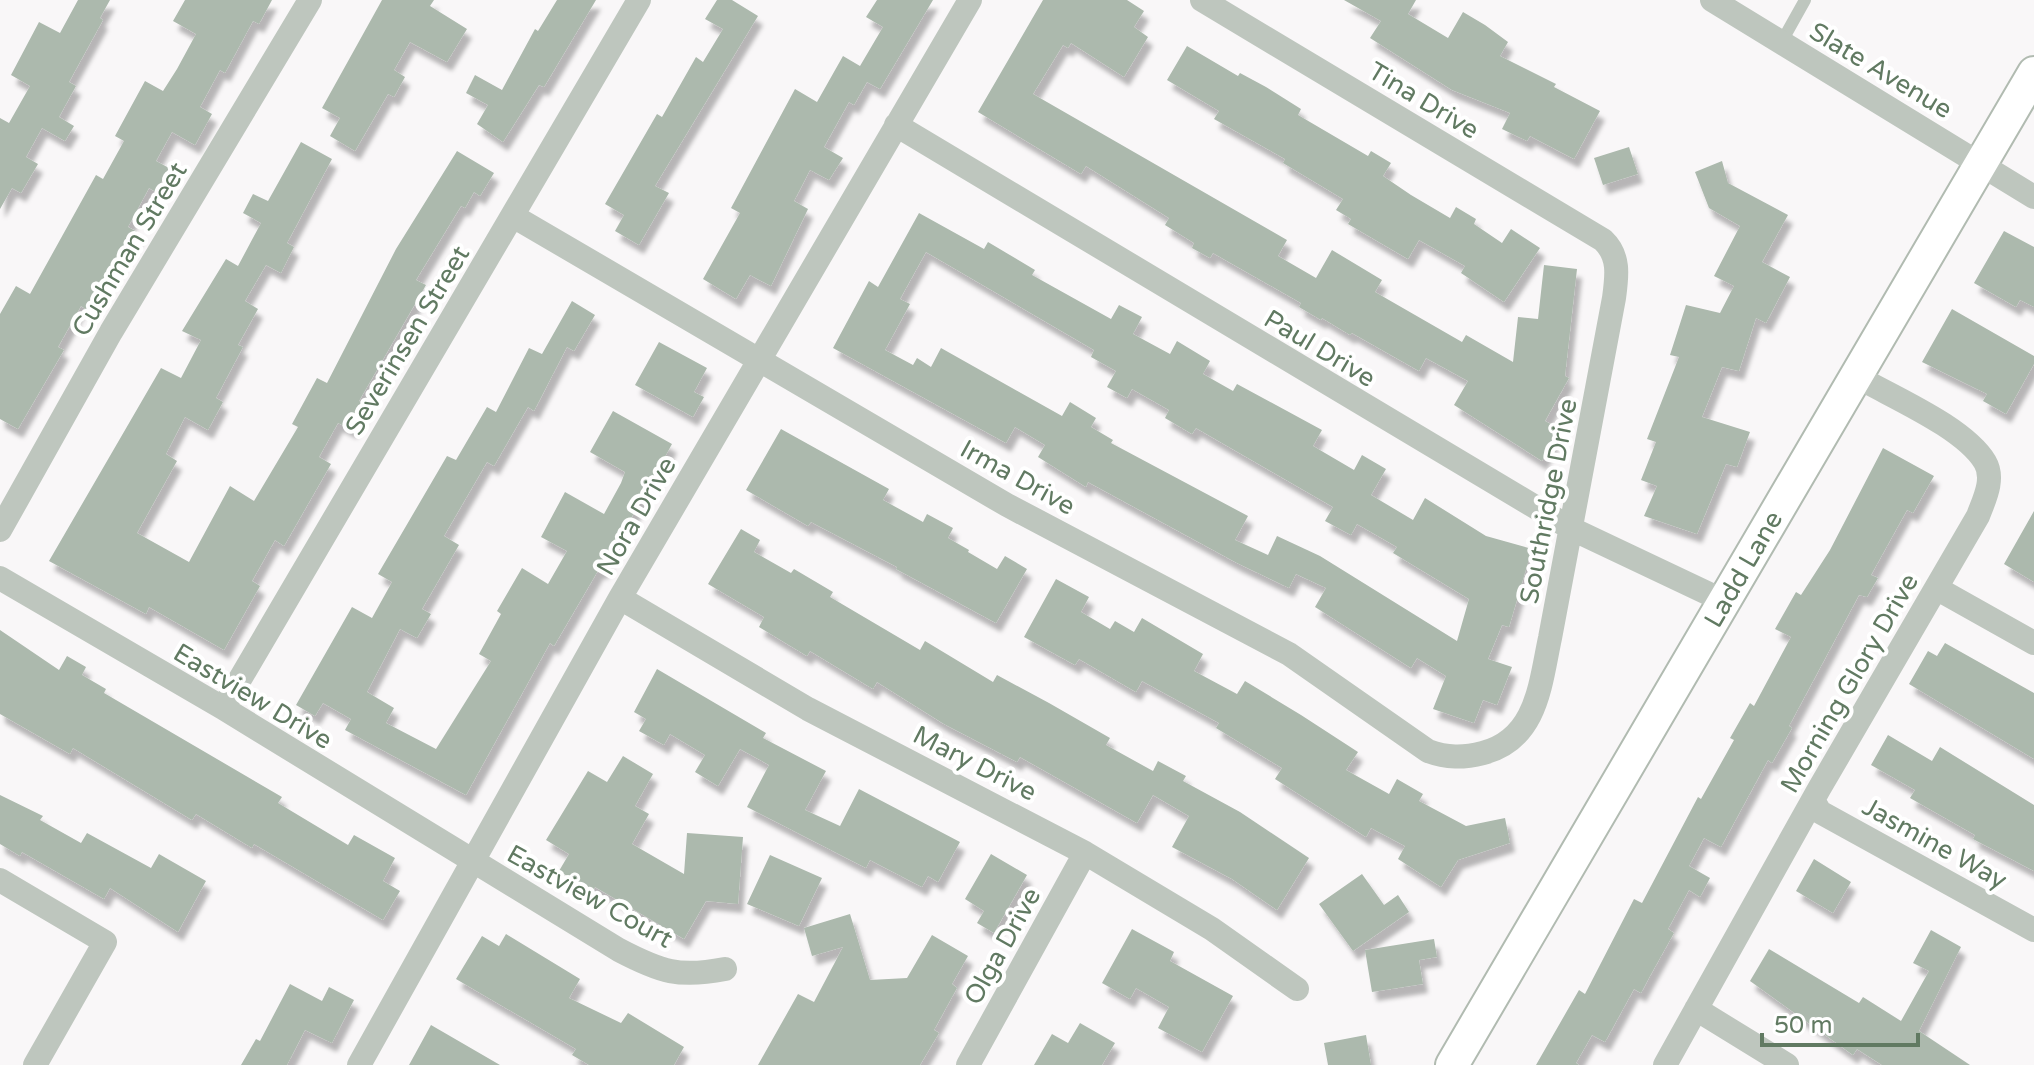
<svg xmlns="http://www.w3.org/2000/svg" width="2034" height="1065" font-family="'Varela Round',sans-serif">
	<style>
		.building { fill: #acb9ad; fill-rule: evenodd; filter: url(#shadow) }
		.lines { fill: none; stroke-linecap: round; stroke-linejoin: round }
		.secondary-casing { stroke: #b1bbb1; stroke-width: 36 }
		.lane { stroke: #bec6be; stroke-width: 12 }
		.street { stroke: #bec6be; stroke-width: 24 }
		.secondary { stroke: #fff; stroke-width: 32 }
		.labels { text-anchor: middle; stroke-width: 8; stroke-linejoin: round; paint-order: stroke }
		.street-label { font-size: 26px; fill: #617a62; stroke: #fff }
	</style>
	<defs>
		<filter id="shadow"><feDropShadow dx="5" dy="9" stdDeviation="2" flood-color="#0004"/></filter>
	</defs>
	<rect width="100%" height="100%" fill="#f9f7f8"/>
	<path class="building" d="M78 0H110L100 18 103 20 69 82 76 86 59 117 74 126 65 141 42 128 26 157 38 164 21 193 12 188 0 209V118L9 123 30 86 11 75 39 22 60 33Z
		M185 0H272L259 24 253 21 225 73 220 70 200 107 212 114 195 145 172 132 156 161 169 168 156 192 149 188 128 227 139 233 87 310 81 306 58 347 64 350 18 429 0 419V314L16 286 30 294 96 175 103 179 124 141 115 136 145 81 163 91 177 69 196 34 173 21Z
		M382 0H434L430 6 467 29 447 62 410 42 394 70 405 77 394 97 388 94 355 151 330 136 340 118 322 108Z
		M557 0H596L544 87 539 85 503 142 477 124 488 105 466 93 475 75 502 90 535 29 538 31Z
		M717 0H732L758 16 655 186 669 193 639 245 615 231 624 215 605 204 657 114 662 117 696 57 703 62 723 29 705 19Z
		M877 0H933L880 89 867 82 854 105 849 102 824 147 843 158 829 180 810 170 794 201 808 209 771 286 750 275 736 299 703 279 740 213 731 208 795 89 817 102 843 56 860 66 883 27 866 17Z
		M1043 0H1127L1144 11 1134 27 1148 37 1124 77 1071 43 1068 48 1063 45 1033 94 1287 240 1278 256 1316 278 1332 250 1382 280 1375 292 1462 342 1466 335 1513 362 1518 317 1538 319 1544 265 1577 269 1565 376 1569 378 1545 421 1560 429 1542 461 1454 405 1468 381 1426 358 1419 371 1352 333 1350 335 1322 318 1321 320 1299 307 1301 303 1213 253 1210 258 1192 248 1194 243 1165 225 1169 218 1086 166 1081 174 978 112Z
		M1344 0H1416L1408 14 1448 38 1463 12 1485 25 1508 42 1500 56 1556 84 1554 87 1600 111 1574 159 1530 136 1527 141 1502 129 1510 113 1452 90 1370 38 1381 21Z
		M1187 46 1238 76 1240 73 1266 87 1301 109 1298 115 1368 156 1371 151 1391 163 1383 176 1411 195 1450 218 1456 207 1476 219 1474 224 1502 243 1511 229 1540 248 1504 302 1461 273 1465 266 1419 240 1408 259 1348 224 1351 219 1336 210 1343 199 1283 163 1285 159 1214 119 1219 111 1167 80Z
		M301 142 332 159 287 243 294 247 281 273 266 265 245 301 258 309 238 345 243 347 216 398 223 402 208 430 185 417 166 454 177 461 137 533 189 562 230 486 254 501 298 427 292 424 317 378 327 383 396 249 457 151 494 173 480 196 474 192 465 208 461 206 416 280 426 285 359 401 366 404 352 430 338 423 319 457 331 464 284 546 275 540 252 581 260 586 224 650 149 607 146 614 49 561 161 368 181 378 201 340 182 331 226 259 238 266 261 223 243 213 253 194 268 201Z
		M1629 147 1638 174 1603 185 1594 158Z
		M1722 161 1728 183 1788 215 1762 262 1790 277 1766 323 1756 318 1739 371 1722 367 1702 417 1750 432 1737 467 1726 464 1697 534 1644 516 1657 486 1641 480 1656 442 1647 439 1679 357 1670 355 1686 305 1720 313 1734 286 1714 276 1740 226 1709 208 1695 172Z
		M919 213 984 249 988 242 1035 270 1032 275 1111 319 1119 305 1142 317 1133 334 1170 354 1177 341 1210 361 1203 374 1233 391 1237 384 1322 430 1313 446 1354 470 1362 455 1386 469 1371 495 1413 520 1425 498 1486 536 1532 549 1509 627 1502 625 1488 659 1512 667 1497 705 1483 700 1474 723 1433 709 1446 676 1417 658 1411 668 1315 607 1326 588 1296 574 1289 588 1237 563 1088 482 1086 487 1038 457 1045 445 1015 427 1006 443 833 348 869 281 878 287ZM926 252 1094 350 1091 357 1116 371 1107 387 1127 398 1132 389 1169 410 1165 418 1192 434 1196 428 1333 507 1325 521 1351 535 1357 524 1397 547 1393 553 1469 599 1457 641 1320 556 1277 536 1268 555 1235 540 1248 516 1111 443 1113 440 1091 427 1096 418 1070 402 1062 416 941 348 931 367 917 358 913 365 885 350 910 304 900 299Z
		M2004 231 2034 247V307L2020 300 2016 307 1974 283Z
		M572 301 595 315 574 351 567 347 534 411 528 407 494 466 487 462 444 536 459 545 422 609 431 614 417 638 400 629 367 692 394 708 386 723 436 749 491 661 479 654 501 614 497 611 522 568 548 584 567 551 541 537 565 492 604 514 621 483 625 472 590 452 613 411 672 444 602 571 599 569 554 646 550 643 466 795 345 730 351 719 323 703 315 716 296 705 352 607 372 618 392 582 378 574 447 456 456 460 487 407 496 412 529 348 542 354Z
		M1952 309 2034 356V364L2006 414 1983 401 1987 394 1922 362Z
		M659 342 707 368 694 392 704 397 693 417 635 385Z
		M781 429 889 489 883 500 923 522 927 514 953 528 948 538 969 550 968 552 997 569 1005 556 1027 569 996 623 896 569 897 567 811 522 808 526 746 490Z
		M1883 448 1934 476 1913 513 1907 510 1871 575 1878 578 1867 597 1859 595 1789 726 1792 728 1772 763 1768 760 1721 847 1704 838 1689 866 1710 878 1700 897 1689 890 1668 929 1674 933 1650 976 1641 993 1634 989 1605 1042 1592 1035 1576 1063 1579 1065H1536L1579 990 1585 994 1634 899 1642 903 1698 797 1701 799 1734 740 1730 738 1750 703 1754 706 1791 637 1775 629 1796 592 1801 595 1830 550Z
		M2034 511V582L2004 564Z
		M741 529 760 540 754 552 791 573 794 569 833 592 830 597 920 650 925 641 993 682 997 675 1049 703 1110 738 1106 745 1153 771 1158 761 1186 776 1183 781 1240 812 1309 858 1277 910 1232 879 1172 847 1189 816 1153 795 1137 823 1020 757 1017 762 944 724 877 682 873 689 810 651 807 656 759 627 764 617 708 584Z
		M1056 579 1089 597 1081 612 1110 629 1115 621 1134 632 1142 618 1203 654 1194 671 1237 694 1245 681 1301 715 1358 752 1346 770 1389 794 1397 779 1423 794 1419 801 1466 826 1505 818 1510 843 1458 860 1441 887 1398 859 1405 846 1371 828 1366 837 1275 779 1282 768 1216 728 1219 723 1142 681 1136 692 1079 659 1075 665 1024 637Z
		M0 630 59 670 67 656 86 667 82 675 106 689 104 693 282 797 278 803 348 845 354 835 395 858 383 881 400 891 383 920 254 844 252 848 196 814 192 820 73 748 70 754 0 714Z
		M1945 643 2034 693V759L1909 684 1928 651 1937 656Z
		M657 669 766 733 763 738 826 771 805 810 840 826 859 789 960 842 938 882 928 876 922 887 870 860 866 868 747 807 769 765 740 749 718 786 695 772 705 755 670 734 664 745 639 731 646 719 634 712Z
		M1888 735 1932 761 1940 747 2034 805V871L1973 839 1975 835 1910 798 1915 790 1871 765Z
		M623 756 653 774 635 806 649 814 632 844 684 874 687 833 743 837 738 904 706 901 684 939 595 887 593 892 559 871 569 854 546 840 588 771 607 782Z
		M0 795 43 816 40 820 81 843 87 833 151 868 159 854 206 881 178 932 110 888 104 899 22 852 20 856 0 844Z
		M991 854 1027 875 994 933 977 923 984 911 965 899Z
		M770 855 822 878 799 926 747 904Z
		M1814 859 1851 882 1833 913 1796 891Z
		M1362 874 1384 905 1398 895 1409 912 1353 951 1319 904Z
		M850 914 870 980 907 978 932 935 968 956 952 984 957 988 934 1030 939 1033 920 1065H758L798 994 814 1002 843 947 812 956 804 928Z
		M1132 929 1174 952 1170 961 1233 996 1202 1052 1158 1028 1169 1007 1136 988 1130 999 1102 983Z
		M1931 930 1961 947 1919 1031 1970 1065H1882L1857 1049 1853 1055 1750 981 1769 949 1859 1003 1863 997 1901 1021 1929 971 1913 963Z
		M506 934 580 979 569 998 621 1023 628 1013 684 1047 674 1065H589L572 1055 576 1049 456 979 482 936 499 946Z
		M1434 939 1437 957 1419 960 1423 984 1372 992 1365 950Z
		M290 984 322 1001 329 987 354 1000 332 1043 305 1030 287 1065H241L256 1039 260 1041Z
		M1080 1023 1115 1043 1102 1065H1034L1052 1034 1068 1043Z
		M431 1025 500 1065H409Z
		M1366 1035 1371 1065H1328L1324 1043Z"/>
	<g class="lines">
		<defs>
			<path id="secondary" d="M1452 1065 2034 73"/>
		</defs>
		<use href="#secondary" class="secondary-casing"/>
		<path class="lane" d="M1781 43 1805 0"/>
		<path class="street" d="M1712 0 2034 197
			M896 125 1572 529 1724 601
			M513 216 1007 505 1289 654 1428 751C1447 758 1463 758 1483 753 1537 739 1540 685 1550 638L1614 298C1617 276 1620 256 1603 240L1202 0
			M0 530 111 332 310 0
			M0 578 223 708 619 950C661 972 679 978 725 969
			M1936 588 2034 643
			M620 598 808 709 1085 853 1212 929 1297 989
			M223 708 639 0
			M1813 800 1820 812 2034 930
			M0 880 105 942 35 1065
			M1696 1009 1787 1065
			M359 1065 620 598 970 0
			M968 1065 1085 853
			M1665 1065 1819 789 1978 516C1984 500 1995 479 1985 462 1964 427 1892 397 1856 376"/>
		<use href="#secondary" class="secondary"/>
	</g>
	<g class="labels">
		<g class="street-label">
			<text transform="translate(1881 70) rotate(31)" y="9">Slate Avenue</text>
			<text transform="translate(1424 100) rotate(31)" y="9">Tina Drive</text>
			<text transform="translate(129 249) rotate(-59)" y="9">Cushman Street</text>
			<text transform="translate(407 340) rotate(-59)" y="9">Severinsen Street</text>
			<text transform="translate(1320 348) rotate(31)" y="9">Paul Drive</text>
			<text transform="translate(1018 477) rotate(29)" y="9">Irma Drive</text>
			<text transform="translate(1548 501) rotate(-79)" y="9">Southridge Drive</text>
			<text transform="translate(636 516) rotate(-60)" y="9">Nora Drive</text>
			<text transform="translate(1743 569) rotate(-60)" y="9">Ladd Lane</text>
			<text transform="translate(1849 683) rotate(-60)" y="9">Morning Glory Drive</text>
			<text transform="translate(253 696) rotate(31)" y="9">Eastview Drive</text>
			<text transform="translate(975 763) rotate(27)" y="9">Mary Drive</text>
			<text transform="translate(1935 843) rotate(29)" y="9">Jasmine Way</text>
			<text transform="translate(590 896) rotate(29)" y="9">Eastview Court</text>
			<text transform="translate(1002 946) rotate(-61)" y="9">Olga Drive</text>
		</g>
	</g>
	<path d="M1762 1033v12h156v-12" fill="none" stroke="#617a62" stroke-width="4"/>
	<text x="1774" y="1033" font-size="24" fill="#617a62" stroke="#ffffff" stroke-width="6" paint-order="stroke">50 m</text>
</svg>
